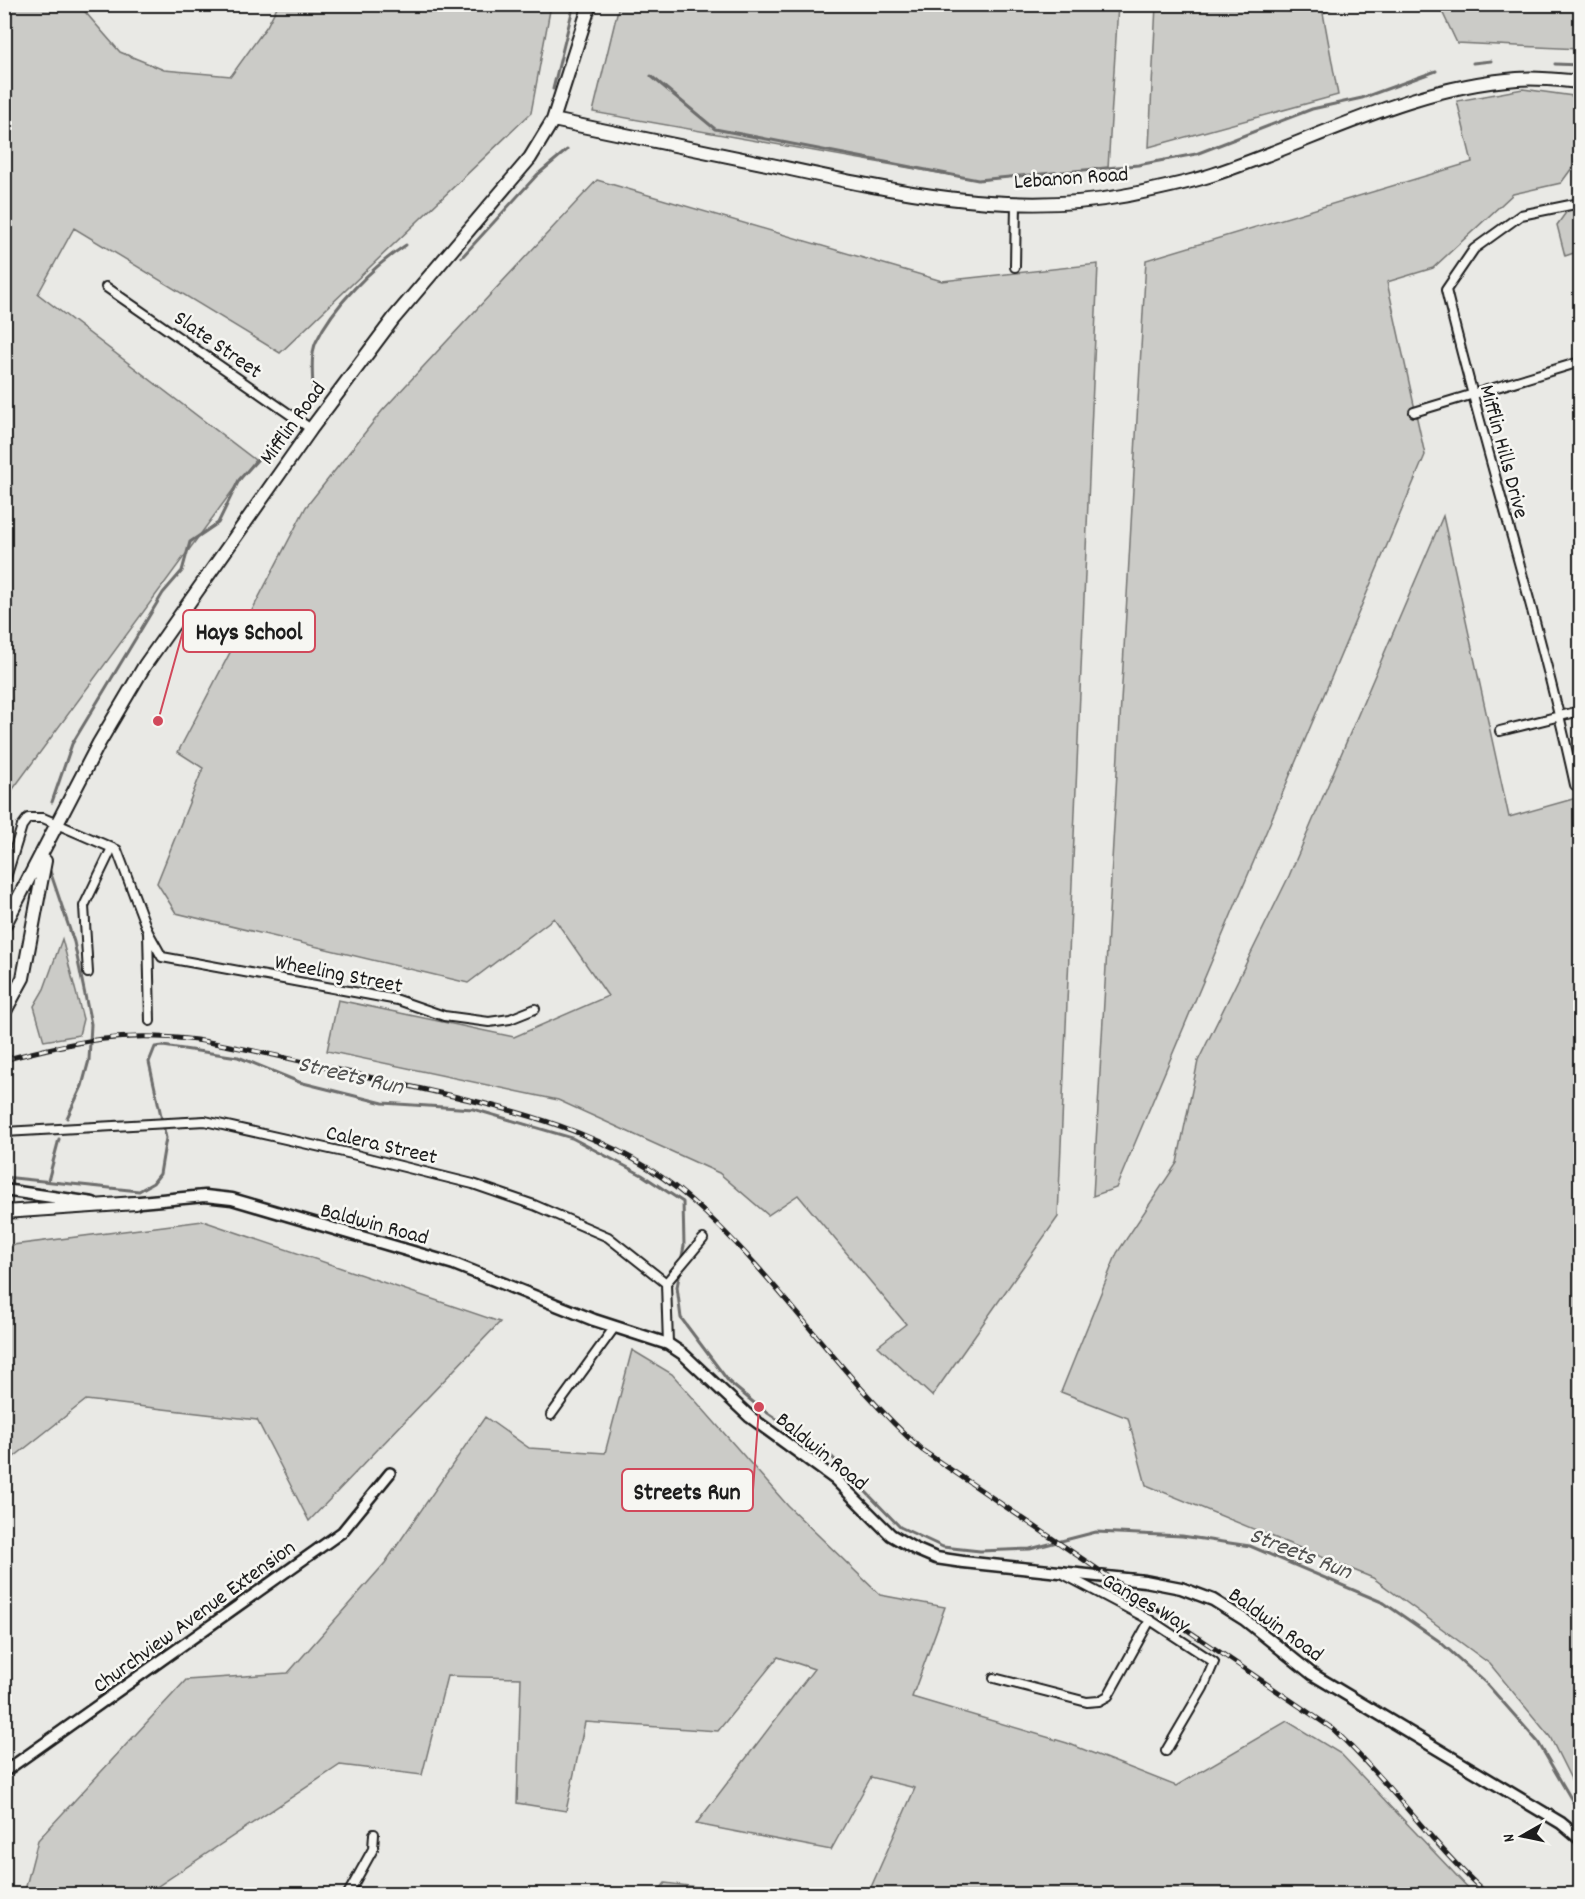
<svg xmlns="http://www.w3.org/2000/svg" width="1585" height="1899" font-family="Dekko,sans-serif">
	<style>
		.green { fill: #cbcbc7; stroke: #747472; stroke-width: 1.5 }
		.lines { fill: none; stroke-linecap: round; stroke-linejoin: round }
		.stream { stroke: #6d6d6c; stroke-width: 3 }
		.minor-casing { stroke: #1c1c1c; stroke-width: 12 }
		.tertiary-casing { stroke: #1c1c1c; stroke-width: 14 }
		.secondary-casing { stroke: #1c1c1c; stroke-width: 15 }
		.primary-casing { stroke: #1c1c1c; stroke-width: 16 }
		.minor { stroke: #f6f6f2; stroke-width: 8 }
		.tertiary { stroke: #f6f6f2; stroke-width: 9 }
		.secondary { stroke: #f6f6f2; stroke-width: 10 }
		.primary { stroke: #f6f6f2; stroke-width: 12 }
		.rail-casing { stroke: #1c1c1c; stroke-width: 5 }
		.rail { stroke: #f6f6f2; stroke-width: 3; stroke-dasharray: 9; stroke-linecap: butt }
		.labels { text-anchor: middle; stroke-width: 5; stroke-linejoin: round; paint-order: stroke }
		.street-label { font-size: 22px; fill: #1c1c1c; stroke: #f6f6f2 }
		.water-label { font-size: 24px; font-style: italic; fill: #525251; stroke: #f6f6f2 }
		.leader { fill: none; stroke: #d1495b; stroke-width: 2 }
		.callout-dot { fill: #d1495b; stroke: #f6f6f2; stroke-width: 2 }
		.callout { fill: #f6f6f2; stroke: #d1495b; stroke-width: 2 }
		.callout-label { font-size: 24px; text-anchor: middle; font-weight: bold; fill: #1c1c1c }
	</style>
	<rect width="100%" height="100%" fill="#e9e9e5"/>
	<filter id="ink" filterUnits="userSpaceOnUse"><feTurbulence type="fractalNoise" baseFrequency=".0167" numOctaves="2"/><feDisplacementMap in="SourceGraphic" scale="12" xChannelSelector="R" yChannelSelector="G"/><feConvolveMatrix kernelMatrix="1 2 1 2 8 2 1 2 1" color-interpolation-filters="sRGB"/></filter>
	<g filter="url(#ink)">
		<path class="green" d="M5 4 79 5 120 52 164 70 231 76 267 26 278 5H551L531 113 280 353 74 228 38 294 255 460 5 800Z
			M619 5H1118L1108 168 978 180 593 112Z
			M1156 5H1339L1323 13 1338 95 1149 147Z
			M1439 5H1580V49L1457 43Z
			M1523 89 1580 97V157L1561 183 1513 194 1433 268 1387 282 1425 455 1116 1188 1093 1196 1146 260 1472 162 1457 101Z
			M597 180 942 281 1098 264 1058 1217 932 1396 878 1346 906 1324 798 1195 768 1215 719 1173 558 1100 327 1051 338 1000 514 1037 608 996 554 918 468 983 176 913 157 883 203 768 178 752 306 507 382 411Z
			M1580 193V251L1565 256 1557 225Z
			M1443 516 1509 817 1580 797V1797L1550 1737 1490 1664 1373 1578 1146 1485 1128 1418 1061 1392 1117 1253 1177 1163 1198 1061 1289 876Z
			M62 939 83 1019 79 1035 44 1041 34 1006 44 989Z
			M203 1221 500 1322 309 1521 257 1420 86 1400 5 1464V1246Z
			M632 1350 672 1374 788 1506 880 1595 945 1607 912 1697 1067 1743 1176 1786 1287 1721 1341 1754 1474 1894H868L915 1788 871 1777 831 1850 696 1824 814 1669 778 1657 718 1731 585 1722 566 1811 517 1803 521 1678 447 1676 422 1775 340 1765 146 1894H24L38 1840 186 1680 288 1673 385 1563 485 1417 529 1448 605 1453Z
			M665 1883 753 1894H656Z"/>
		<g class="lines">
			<path class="stream" d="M1473 63 1491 61
				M1555 64 1580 65
				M651 76 715 129 978 180 1138 165 1196 154 1312 109 1362 98 1436 71
				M553 89 574 4
				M462 257 537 175 567 150
				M313 393C313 379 310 355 316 342 333 306 373 266 406 245
				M52 802 72 744 163 593 182 571 190 542 218 523 239 480 279 436
				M50 871 74 942 91 1024 89 1060 82 1086 67 1118
				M4 1177 139 1191 153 1183 160 1174 166 1138 149 1062 155 1047 163 1046 238 1057 299 1082 383 1103 473 1109 572 1138 642 1175 683 1202 684 1246 681 1261
				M48 1181 59 1139
				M680 1271 677 1287 681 1318 729 1382 759 1407 832 1457 900 1527 943 1547 980 1551 1030 1549 1096 1532 1182 1536 1250 1546 1384 1603 1439 1641 1487 1684 1538 1742 1573 1802 1580 1809"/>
			<defs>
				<path id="minor" d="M1015 267 1016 202
					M106 287 311 429
					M1414 412 1580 362
					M1500 731 1580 711
					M1575 785C1539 618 1486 456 1446 290L1474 249 1521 215 1580 203
					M4 884 22 826 28 818H43L117 850 148 932 150 1021
					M148 932 162 957 398 1000 444 1016 489 1022 510 1019 535 1009
					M88 973 84 906 112 848
					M4 1132 205 1121 352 1154 473 1184 534 1205 608 1237 666 1283 668 1344
					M666 1283 703 1239
					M551 1415 614 1328
					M1065 1575 1150 1620 1214 1662 1203 1688 1166 1751
					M994 1678 1087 1702 1099 1701 1108 1696 1150 1620
					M348 1894 373 1849 374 1834"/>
				<path id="tertiary" d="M4 1772 342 1532 390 1473"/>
				<path id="secondary" d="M4 1190 93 1203
					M129 1203 205 1196 232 1199 454 1264 594 1320 668 1344 683 1354 750 1417 835 1479 891 1535 915 1549 936 1558 963 1562 1145 1581 1181 1588 1213 1600 1245 1620 1312 1674 1561 1823 1580 1839"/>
				<path id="primary" d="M553 120C629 135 705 151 781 167 891 191 1010 217 1123 196 1153 190 1185 184 1215 174 1316 140 1409 87 1517 79 1538 77 1559 80 1580 82
					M4 926 99 743 145 665 311 429 394 318 530 158 553 120 590 4
					M4 1013 23 978 45 861
					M4 1212 136 1203"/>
			</defs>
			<use href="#minor" class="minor-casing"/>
			<use href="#tertiary" class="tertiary-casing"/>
			<use href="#secondary" class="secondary-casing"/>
			<use href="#primary" class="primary-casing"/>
			<use href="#minor" class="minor"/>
			<use href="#tertiary" class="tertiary"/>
			<use href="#secondary" class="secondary"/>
			<use href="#primary" class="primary"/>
			<defs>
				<path id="rail" d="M4 1060C75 1041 122 1031 196 1040 259 1050 320 1066 382 1080 491 1105 605 1124 691 1200 777 1275 837 1374 922 1450L1333 1729C1389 1781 1431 1844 1487 1894"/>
			</defs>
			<use href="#rail" class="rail-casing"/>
			<use href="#rail" class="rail"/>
		</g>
	</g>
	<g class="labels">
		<g class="street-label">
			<text transform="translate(1071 176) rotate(-4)" y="8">Lebanon Road</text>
			<text transform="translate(219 343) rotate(35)" y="8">Slate Street</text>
			<text transform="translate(291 422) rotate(-54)" y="8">Mifflin Road</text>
			<text transform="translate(1506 451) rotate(75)" y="8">Mifflin Hills Drive</text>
			<text transform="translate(339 972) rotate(11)" y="8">Wheeling Street</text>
			<text transform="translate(382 1143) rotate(13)" y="8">Calera Street</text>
			<text transform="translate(375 1222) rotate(15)" y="8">Baldwin Road</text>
			<text transform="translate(823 1450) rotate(39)" y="8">Baldwin Road</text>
			<text transform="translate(1147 1601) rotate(30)" y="8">Ganges Way</text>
			<text transform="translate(193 1615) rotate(-36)" y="8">Churchview Avenue Extension</text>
			<text transform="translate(1277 1623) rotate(36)" y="8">Baldwin Road</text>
		</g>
		<g class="water-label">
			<text transform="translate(351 1074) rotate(13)" y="8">Streets Run</text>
			<text transform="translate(1301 1552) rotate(21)" y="8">Streets Run</text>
		</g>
	</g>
	<path class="leader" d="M158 721L183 631M759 1407L753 1490"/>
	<g class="callout-dot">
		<circle cx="158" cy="721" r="6"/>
		<circle cx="759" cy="1407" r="6"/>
	</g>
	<g class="callout">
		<rect x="183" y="610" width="132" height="42" rx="6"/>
		<rect x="622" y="1469" width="131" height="42" rx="6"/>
	</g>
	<g class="callout-label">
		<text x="249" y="639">Hays School</text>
		<text x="687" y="1499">Streets Run</text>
	</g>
	<rect width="1585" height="1899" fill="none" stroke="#f6f6f2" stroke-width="24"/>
	<rect x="12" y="12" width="1561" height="1875" fill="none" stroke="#1c1c1c" stroke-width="2" filter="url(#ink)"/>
	<g transform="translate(1522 1836) rotate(261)" stroke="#f6f6f2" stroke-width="4.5" paint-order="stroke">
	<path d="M0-4.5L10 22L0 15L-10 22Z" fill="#1c1c1c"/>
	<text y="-9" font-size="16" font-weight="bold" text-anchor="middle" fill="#1c1c1c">N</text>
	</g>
</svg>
